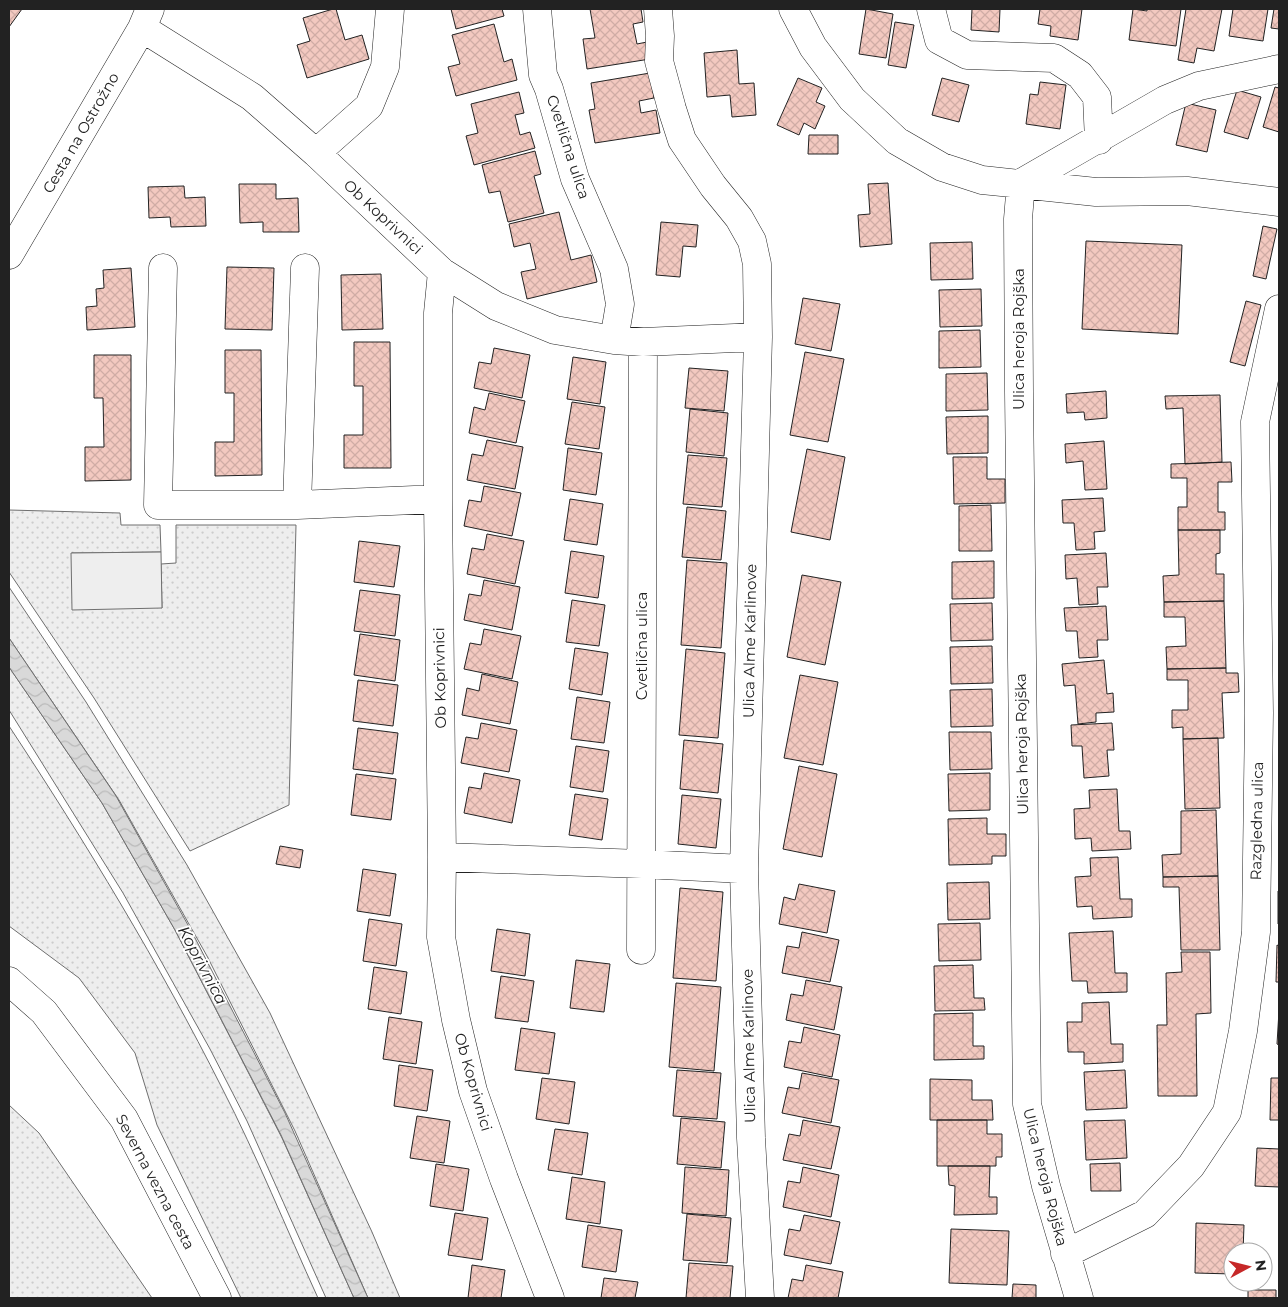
<svg xmlns="http://www.w3.org/2000/svg" width="1288" height="1307" font-family="Montserrat,sans-serif">
	<style>
		.grass { fill: url(#grass-dots); stroke: #6f6f6f }
		.pitch { fill: #eee; stroke: #6f6f6f }
		.water { fill: url(#water-waves); stroke: #6f6f6f }
		.building { fill: url(#building-cross-hatch); stroke: #222 }
		.lines { fill: none; stroke-linecap: round; stroke-linejoin: round }
		.minor-casing { stroke: #222; stroke-width: 29 }
		.minor { stroke: #fff; stroke-width: 28 }
		.labels { text-anchor: middle; stroke-width: 4; stroke-linejoin: round; paint-order: stroke }
		.street-label { font-size: 15px; fill: #222; stroke: #fff }
		.water-label { font-size: 16px; font-style: italic; fill: #222; stroke: #fff }
	</style>
	<defs>
		<pattern id="grass-dots" width="8" height="8" patternUnits="userSpaceOnUse" patternTransform="scale(1.25)"><rect width="8" height="8" fill="#eee"/><path d="M2 2h.1M6 6h.1" fill="none" stroke="#ccc" stroke-width="1.8" stroke-linecap="round"/></pattern>
		<pattern id="water-waves" width="16" height="10" patternUnits="userSpaceOnUse" patternTransform="scale(1.25)"><rect width="16" height="10" fill="#d9d9d9"/><path d="M0 5q4-4 8 0t8 0" fill="none" stroke="#bababa"/></pattern>
		<pattern id="building-cross-hatch" width="8" height="8" patternUnits="userSpaceOnUse" patternTransform="scale(1.25)"><rect width="8" height="8" fill="#f3c9c0"/><path d="M0 0l8 8M0 8l8-8" fill="none" stroke="#d0aca5"/></pattern>
	</defs>
	<rect width="100%" height="100%" fill="#fff"/>
	<path class="grass" d="M9 510 120 513 121 525H160L161 552 72 553 162 608 161 564 176 563V525H296L289 805 190 851 94 698 9 572Z
		M9 587 86 702 187 865 270 1013 372 1232 400 1298H368L295 1131 207 956 119 800 9 638Z
		M9 667 102 803 175 930 282 1138 354 1298H326L247 1121 210 1049 123 893 9 710Z
		M9 726C86 843 159 963 222 1088 257 1156 286 1228 318 1298H241L157 1125 135 1053 79 978 9 926Z
		M9 1105 39 1133 152 1298H9Z"/>
	<path class="pitch" d="M161 552 162 608 72 610 71 553Z"/>
	<path class="water" d="M9 638 116 796 193 934 285 1113 368 1298H354L281 1135 175 930 102 803 9 667Z"/>
	<path class="building" d="M9 9H22L9 27Z
		M333 9H336L345 40 362 35 369 59 307 78 297 45 310 41 303 18Z
		M451 9H502L504 16 456 29Z
		M590 9H641L643 22 633 24 637 44 647 42 650 59 587 69 583 39 595 38Z
		M866 9 893 14 886 58 859 54Z
		M972 9H1000L999 32 971 30Z
		M1040 9H1082L1078 40 1050 36 1051 26 1038 24Z
		M1133 9 1147 11V9H1181L1176 46 1129 40Z
		M1186 9H1222L1214 51 1197 48 1194 63 1178 60Z
		M1233 9H1268L1263 41 1229 36Z
		M1274 9H1279V29L1271 28Z
		M895 22 914 25 906 68 888 65Z
		M494 24 504 62 512 59 517 80 456 96 448 67 460 64 452 35Z
		M737 50 739 84 754 83 756 115 732 117 730 95 707 97 704 53Z
		M650 73 654 98 639 101 641 113 656 110 660 133 595 143 589 110 595 109 591 83Z
		M798 78 822 88 816 102 825 106 815 129 804 123 799 135 777 125Z
		M942 78 969 85 959 122 932 115Z
		M1040 82 1066 85 1060 129 1026 124 1030 94 1038 95Z
		M1275 87 1279 88V132L1263 127Z
		M1237 90 1261 97 1248 139 1224 132Z
		M519 92 524 113 515 115 520 135 530 132 535 148 474 165 466 136 478 133 471 104Z
		M1186 103 1216 110 1207 152 1176 145Z
		M809 135H838V154H808Z
		M535 151 541 174 534 176 544 213 508 222 500 191 489 193 482 165Z
		M888 183 892 244 860 247 858 215 870 214 868 184Z
		M239 184H276V199L298 198 299 232H263V222L240 223Z
		M184 186 185 198 205 197 206 226 171 227 170 217 149 218 148 187Z
		M559 212 571 260 591 255 597 282 527 299 521 272 536 269 530 243 514 247 509 224Z
		M661 222 698 225 696 247 683 246 680 277 656 275Z
		M1263 226 1277 229 1266 279 1253 276Z
		M1086 241 1182 245 1178 334 1082 329Z
		M972 242 973 279 931 280 930 243Z
		M227 267 274 268 272 330 225 329Z
		M131 268 135 327 87 330 86 307 97 306 96 289 104 288 103 270Z
		M381 274 383 329 342 330 341 275Z
		M981 289 982 326 940 327 939 290Z
		M803 298 840 304 831 351 795 344Z
		M1246 301 1261 305 1245 366 1230 362Z
		M980 330 981 367 939 368V331Z
		M354 342H390L391 468H344V435H363V386H354Z
		M494 348 530 355 522 398 474 388 479 362 491 364Z
		M225 350H261L262 475 215 476V442H234V393H225Z
		M805 352 844 359 828 442 790 435Z
		M94 355H131V480L85 481V447H104L103 398H94Z
		M573 357 606 362 600 404 567 399Z
		M689 368 728 371 724 411 685 408Z
		M987 373 988 410 946 411V374Z
		M1106 391 1107 418 1085 420 1084 412 1067 413 1066 394Z
		M489 393 525 401 516 443 469 433 474 407 485 410Z
		M1220 395 1222 462 1185 464 1183 408 1166 409 1165 396Z
		M572 402 605 407 599 449 565 444Z
		M690 409 728 413 724 456 686 452Z
		M988 416V453L947 454 946 417Z
		M487 440 523 447 515 489 467 480 472 454 483 456Z
		M1104 441 1107 489 1085 490 1083 461 1066 463 1065 444Z
		M568 448 602 453 596 495 563 490Z
		M807 449 845 457 830 540 791 532Z
		M688 455 727 458 722 507 683 504Z
		M953 457H987V479H1005V503L954 504Z
		M1231 462 1232 482H1218V512H1225V530H1178V507H1187V478H1171V464Z
		M484 486 521 493 512 536 464 526 469 500 481 502Z
		M1103 498 1105 531 1094 532 1095 549 1076 550 1074 523H1063L1062 500Z
		M570 499 603 504 597 545 564 540Z
		M991 505 992 551H959V506Z
		M687 507 726 511 721 560 682 557Z
		M1178 530H1220V553L1216 554V574H1224V601L1164 602 1163 576 1179 575Z
		M487 534 524 541 515 584 467 574 472 548 484 550Z
		M359 541 400 546 394 587 354 582Z
		M571 551 604 556 598 598 565 593Z
		M1106 553 1108 587H1097L1098 604 1079 605 1077 578 1066 579 1065 555Z
		M687 560 727 563 721 648 681 645Z
		M994 561V598L952 599V562Z
		M802 575 841 582 825 665 787 657Z
		M484 580 520 587 512 630 464 620 469 594 481 596Z
		M360 590 400 595 395 636 354 631Z
		M572 600 605 605 599 646 566 642Z
		M1224 601 1226 668 1167 669 1166 647 1186 646 1185 617H1164V602Z
		M992 603 993 640 951 641 950 604Z
		M1106 606 1108 640H1097L1098 657 1079 658 1077 631H1066L1064 608Z
		M484 629 521 636 512 679 464 669 470 643 481 645Z
		M360 634 400 640 395 681 354 675Z
		M992 646 993 683 951 684 950 647Z
		M575 648 608 653 602 695 569 689Z
		M686 649 725 653 718 738 679 735Z
		M1104 660 1107 694 1113 693 1114 712 1096 713V722L1078 724 1075 685 1064 686 1062 664Z
		M1226 668V673H1238L1239 692 1222 693 1224 738 1183 739V727L1172 728V710H1188V680H1167V669Z
		M482 674 518 682 510 724 462 715 467 688 479 691Z
		M800 675 838 682 823 765 784 758Z
		M358 680 398 685 393 726 353 721Z
		M992 689 993 726 951 727 950 690Z
		M577 697 610 702 604 743 571 739Z
		M481 723 517 730 509 772 461 763 466 737 478 739Z
		M1112 723 1114 750H1107L1109 776 1084 778 1082 746H1072L1071 725Z
		M358 728 398 733 393 774 353 769Z
		M949 732H991L992 769 950 770Z
		M1218 738 1220 808 1185 809 1183 739Z
		M684 740 723 744 718 793 680 789Z
		M576 746 609 751 603 792 570 787Z
		M799 766 837 774 822 857 783 849Z
		M484 773 520 780 512 823 464 813 469 787 481 789Z
		M990 773V810L949 811 948 774Z
		M356 774 396 779 391 820 351 815Z
		M1117 789 1119 831H1130L1131 849 1092 851 1091 838 1075 839 1074 809 1090 808 1089 790Z
		M575 794 608 799 602 840 569 835Z
		M682 795 721 799 716 848 678 844Z
		M1216 810 1218 876 1163 877 1162 855 1181 854V811Z
		M987 818V834H1006V856H992V864L949 865 948 819Z
		M280 846 303 850 300 868 276 864Z
		M1118 857 1120 899H1132V917L1093 919 1092 906 1077 907 1075 877 1091 876 1090 858Z
		M363 869 396 874 390 916 357 911Z
		M1218 876 1220 950H1181L1179 887H1163V877Z
		M989 882 990 919 948 920 947 883Z
		M799 884 835 891 827 933 779 924 784 897 795 900Z
		M680 888 723 892 716 981 673 978Z
		M1278 891H1279V924H1278Z
		M369 919 402 924 396 966 363 961Z
		M980 923 981 960 939 961 938 924Z
		M497 929 530 934 525 976 491 971Z
		M1113 931 1115 973H1127V992L1088 993 1087 981H1072L1069 933Z
		M802 932 839 940 830 982 782 973 787 946 799 948Z
		M1277 945 1279 946V982H1276Z
		M1181 952H1210L1211 1013 1196 1014 1197 1096H1158L1157 1025H1167L1166 973 1182 972Z
		M576 960 610 964 604 1012 570 1008Z
		M973 965 974 998H984L985 1010 935 1011 934 966Z
		M374 967 407 972 401 1014 368 1009Z
		M501 976 534 981 528 1022 495 1018Z
		M806 980 842 987 834 1030 786 1020 791 994 803 996Z
		M676 983 721 987 714 1071 669 1067Z
		M1109 1002 1111 1044H1123V1062L1084 1064V1052H1068L1067 1022H1082V1003Z
		M1279 1011V1045L1277 1044Z
		M973 1013V1046H984V1059L934 1060V1014Z
		M389 1017 422 1022 416 1064 383 1059Z
		M804 1027 840 1035 832 1077 784 1067 789 1041 801 1043Z
		M521 1028 555 1033 549 1074 515 1070Z
		M399 1065 433 1070 427 1111 394 1106Z
		M677 1070 721 1073 717 1119 673 1116Z
		M1125 1070 1127 1108 1086 1110 1084 1072Z
		M802 1073 839 1080 831 1123 782 1113 788 1087 799 1089Z
		M542 1078 575 1082 569 1124 536 1119Z
		M1271 1078H1279V1120H1270Z
		M930 1079 972 1080V1100H992L993 1120H930Z
		M417 1116 450 1121 444 1163 410 1158Z
		M681 1118 725 1122 721 1168 677 1164Z
		M803 1120 840 1127 831 1169 783 1160 789 1134 800 1136Z
		M937 1120H987V1134H1002V1157H996V1166H937Z
		M1125 1120 1127 1158 1086 1160 1084 1121Z
		M555 1129 588 1133 582 1175 548 1170Z
		M1257 1148 1279 1149V1187L1255 1186Z
		M1120 1163 1121 1191H1091L1090 1164Z
		M436 1164 469 1169 463 1211 430 1206Z
		M948 1166H990L989 1197H997V1214L954 1215 955 1186 949 1185Z
		M685 1167 729 1170 726 1216 682 1213Z
		M803 1167 839 1175 831 1217 783 1207 788 1181 800 1183Z
		M572 1177 605 1182 600 1224 566 1219Z
		M455 1213 488 1218 482 1260 448 1255Z
		M687 1214 731 1218 727 1263 683 1260Z
		M804 1215 840 1222 831 1264 784 1255 789 1229 800 1231Z
		M1196 1223 1244 1225 1243 1252H1233V1274L1195 1273Z
		M588 1225 622 1230 616 1272 582 1267Z
		M951 1229 1009 1231 1007 1285 949 1283Z
		M689 1263 733 1266 730 1298H686Z
		M472 1265 505 1270 501 1298H468Z
		M806 1265 843 1272 838 1298H788L792 1279 803 1281Z
		M604 1278 638 1282 635 1298H601Z
		M1013 1284 1036 1285V1298H1012Z
		M1248 1290H1276V1298H1248Z"/>
	<g class="lines">
		<defs>
			<path id="minor" d="M537 9 543 75 549 89 575 179 614 269 620 304 614 340
				M658 9 660 36 659 61 672 109 682 140 713 186 739 218 752 241 757 264 758 337 744 869 751 1138 760 1298
				M793 9 813 47 852 99 897 141 942 167 982 180 1096 192 1187 191 1279 202
				M931 9 939 40 967 55 1054 58 1080 75 1097 97 1099 140
				M142 28 252 97 316 153 442 272 438 313V499L442 857 441 937 456 1020 473 1091 504 1179 550 1298
				M316 153 369 106 385 67 390 9
				M9 255 142 28 150 9
				M163 268 158 505H297L438 499
				M442 272 496 306 555 330 614 340 643 342 758 337
				M297 505 305 268
				M442 857 642 864 744 869
				M641 950 643 342
				M9 981 44 1012 124 1119 217 1298
				M1065 1254 1145 1214 1191 1166 1227 1112 1243 1031 1256 932 1259 713 1255 422 1279 309
				M1079 1298 1046 1186 1027 1104 1019 392 1018 219 1021 183 1165 100 1199 86 1279 69"/>
		</defs>
		<use href="#minor" class="minor-casing"/>
		<use href="#minor" class="minor"/>
	</g>
	<g class="labels">
		<g class="street-label">
			<text transform="translate(81 133) rotate(-60)" y="5">Cesta na Ostrožno</text>
			<text transform="translate(568 147) rotate(72)" y="5">Cvetlična ulica</text>
			<text transform="translate(383 217) rotate(43)" y="5">Ob Koprivnici</text>
			<text transform="translate(1019 339) rotate(-90)" y="5">Ulica heroja Rojška</text>
			<text transform="translate(750 641) rotate(-89)" y="5">Ulica Alme Karlinove</text>
			<text transform="translate(642 646) rotate(-90)" y="5">Cvetlična ulica</text>
			<text transform="translate(440 678) rotate(-91)" y="5">Ob Koprivnici</text>
			<text transform="translate(1022 744) rotate(-91)" y="5">Ulica heroja Rojška</text>
			<text transform="translate(1257 821) rotate(-89)" y="5">Razgledna ulica</text>
			<text transform="translate(749 1046) rotate(-91)" y="5">Ulica Alme Karlinove</text>
			<text transform="translate(473 1082) rotate(74)" y="5">Ob Koprivnici</text>
			<text transform="translate(1045 1177) rotate(76)" y="5">Ulica heroja Rojška</text>
			<text transform="translate(155 1182) rotate(62)" y="5">Severna vezna cesta</text>
		</g>
		<g class="water-label">
			<text transform="translate(203 965) rotate(62)" y="6">Koprivnica</text>
		</g>
	</g>
	<rect width="1288" height="1307" fill="none" stroke="#222222" stroke-width="20"/>
	<g transform="translate(1248 1267) rotate(83)"><circle r="24" fill="#ffffff" stroke="#a7a7a7"/>
	<path d="M0-4L9 19L0 12L-9 19Z" fill="#c62828"/>
	<text y="-8" font-size="14" font-weight="bold" text-anchor="middle" fill="#222222">N</text>
	</g>
</svg>
